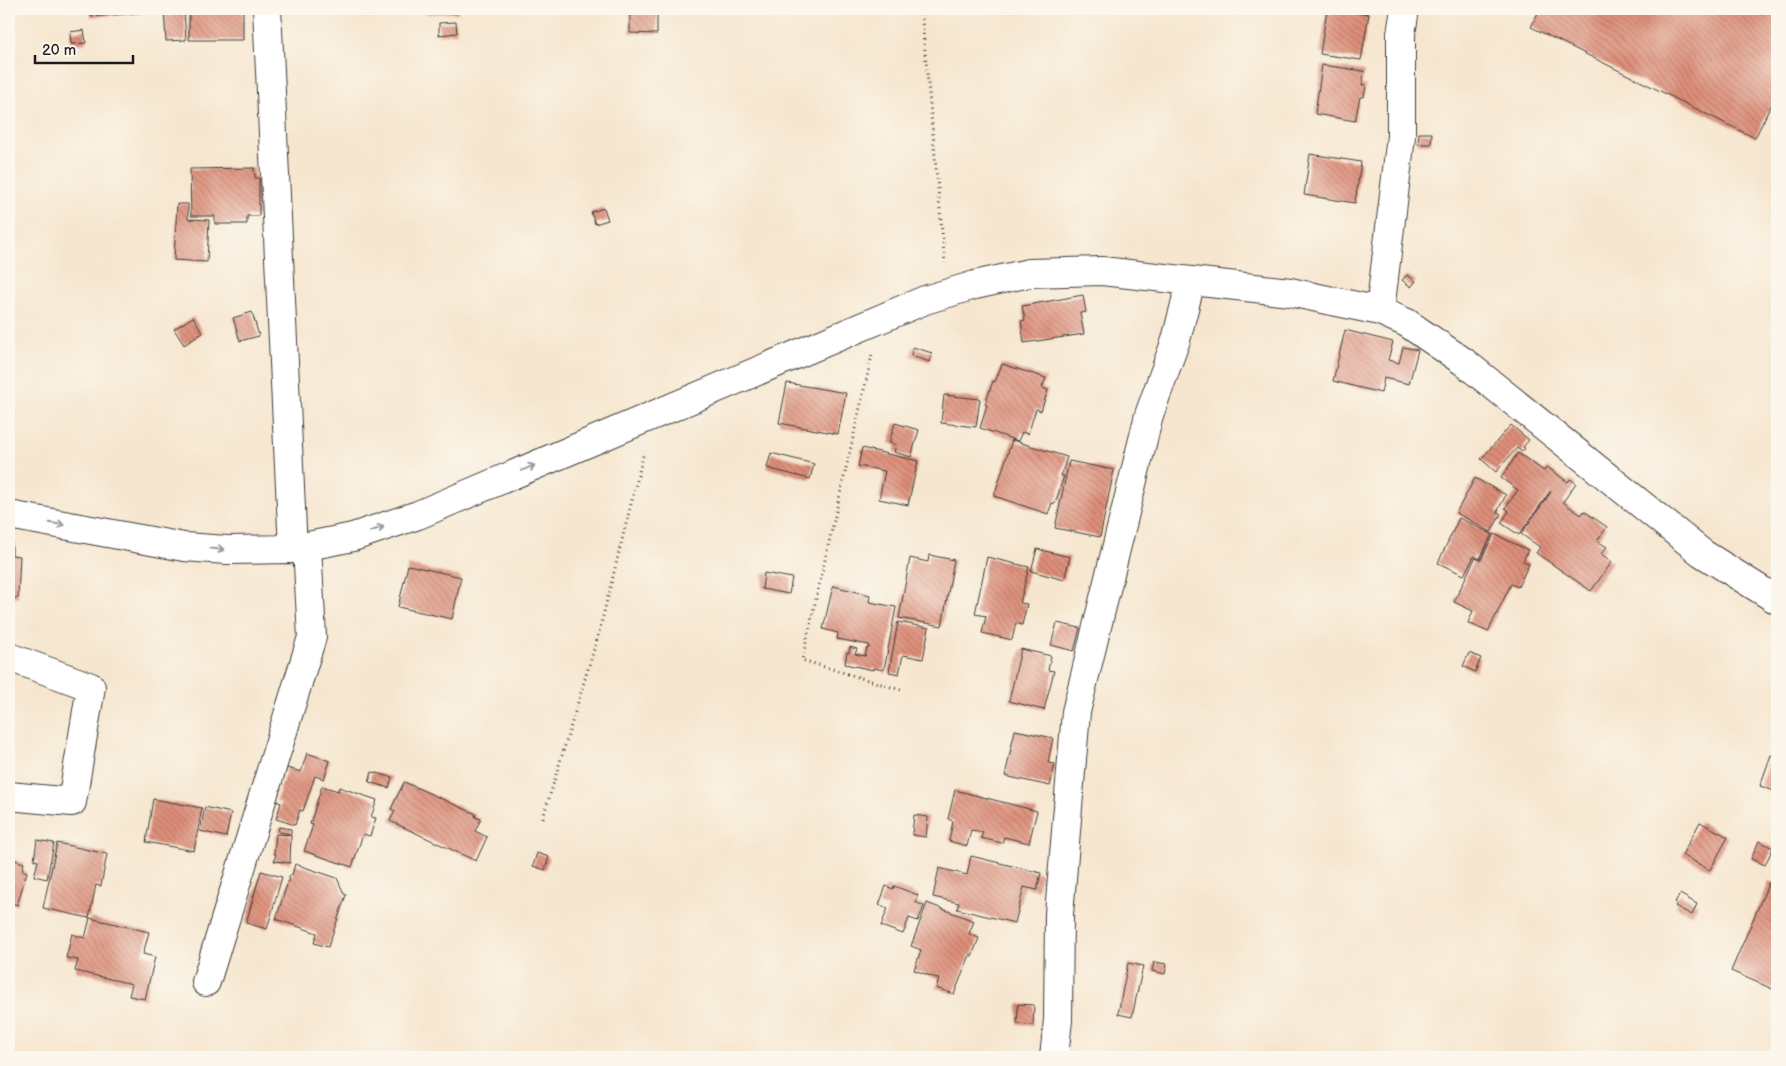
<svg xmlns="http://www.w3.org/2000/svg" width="1786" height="1066" font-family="'Balsamiq Sans',sans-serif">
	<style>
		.building { fill: url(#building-back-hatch) }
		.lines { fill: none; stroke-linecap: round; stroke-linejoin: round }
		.street-casing { stroke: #3d3a37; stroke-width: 30 }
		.path { stroke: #3d3a37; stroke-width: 3; stroke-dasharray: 1 4; stroke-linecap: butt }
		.street { stroke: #fff; stroke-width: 28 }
		.oneway { stroke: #999 }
	</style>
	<defs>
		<pattern id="building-back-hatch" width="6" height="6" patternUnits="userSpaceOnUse" patternTransform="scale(1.25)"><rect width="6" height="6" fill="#de8f7a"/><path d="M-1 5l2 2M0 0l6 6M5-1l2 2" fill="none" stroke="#b37463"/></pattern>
	</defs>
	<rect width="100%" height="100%" fill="#fbf7ec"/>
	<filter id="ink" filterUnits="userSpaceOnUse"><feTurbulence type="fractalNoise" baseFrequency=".02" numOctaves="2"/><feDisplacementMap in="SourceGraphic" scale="10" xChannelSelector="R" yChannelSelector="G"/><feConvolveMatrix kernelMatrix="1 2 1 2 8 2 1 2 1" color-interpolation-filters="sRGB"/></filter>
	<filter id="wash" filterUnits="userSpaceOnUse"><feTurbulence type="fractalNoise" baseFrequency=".0096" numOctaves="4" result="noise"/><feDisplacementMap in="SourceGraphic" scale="20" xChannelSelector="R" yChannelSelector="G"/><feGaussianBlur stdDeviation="1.12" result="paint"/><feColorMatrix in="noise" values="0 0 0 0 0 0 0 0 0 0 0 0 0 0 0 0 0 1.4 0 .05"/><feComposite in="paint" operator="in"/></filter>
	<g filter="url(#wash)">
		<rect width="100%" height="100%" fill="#f6e6cf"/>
		<g id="blocks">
			<path class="building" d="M90 9H159V11L91 17Z
				M184 9 186 40 166 41 164 10Z
				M189 9H243V40H189Z
				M426 9H458V13L426 14Z
				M630 9H657V34L630 33Z
				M1327 9 1369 14 1361 60 1320 54Z
				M1540 9H1777V93L1755 138 1531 27Z
				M456 22 457 33 439 35V23Z
				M84 30 86 43 71 44 70 32Z
				M1322 65 1364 71 1362 85H1366L1364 97H1360L1355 121 1315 114Z
				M1419 133H1432L1431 144H1418Z
				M1310 154 1361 162 1355 203 1304 195Z
				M254 168 255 178H259V216H247V224H215V216H191L190 169Z
				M177 204H188V219L209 220 207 262 174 260Z
				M604 208 608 220 595 224 591 212Z
				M1407 275 1416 281 1411 287 1402 280Z
				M1083 295 1086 312 1080 313 1084 334 1024 343 1021 321 1025 320 1022 306Z
				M252 312 259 336 240 341 233 318Z
				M193 317 203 333 184 345 174 329Z
				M1345 330 1393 342 1388 360 1399 363 1403 347 1418 350 1409 384 1384 378 1381 393 1333 381Z
				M913 347 932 353 930 362 911 356Z
				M1002 364 1046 378 1042 388 1048 390 1041 411 1036 409 1028 434 1022 432 1018 441 980 428 987 405 985 404 993 381 995 382Z
				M787 383 846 393 838 434 779 423Z
				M944 395 980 399 976 427 941 423Z
				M895 423 919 430 911 457 894 452 896 445 889 443Z
				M1511 425 1529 440 1523 447 1525 448 1522 452 1517 448 1496 472 1481 459Z
				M1012 440 1067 457 1061 476H1064L1055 504 1052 503 1048 514 994 496Z
				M862 448 918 461 908 505 879 499 885 471 858 466Z
				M771 453 814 464 810 479 767 468Z
				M1518 453 1544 471 1547 467 1568 482 1570 479 1576 483 1563 502 1581 515 1584 511 1607 527 1597 541 1607 547 1601 554 1612 562 1591 591 1536 553 1540 547 1521 534 1551 492H1550L1519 535 1501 523 1509 511 1505 508 1518 490 1501 478Z
				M1069 461 1114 470 1100 537 1055 528Z
				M1475 478 1506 495 1497 512 1501 514 1491 532 1456 513Z
				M1459 518 1492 534 1480 559 1474 556 1464 575 1438 563Z
				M1494 534 1528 550 1523 561 1529 564 1518 587 1511 584 1488 632 1468 623 1473 611 1454 602 1475 558 1481 560Z
				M9 543H12V555L20 556 18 598H9Z
				M1037 549 1070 557 1064 580 1031 571Z
				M929 555 954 560 942 626 899 618 910 558 928 562Z
				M987 557 1029 567 1020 603 1027 604 1022 625 1016 623 1012 640 982 633 986 616 975 614Z
				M408 565 461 577 452 619 398 607Z
				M764 573 792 578 789 594 762 589Z
				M833 586 870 595 869 602 896 607 884 670 873 668V670L845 664 847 652 849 653 850 647 857 649 855 654 865 656 867 648H869V645L837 639 838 633 823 629Z
				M898 622 929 628 923 659 903 655 899 674 889 672Z
				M1057 623 1080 628 1074 651 1051 645Z
				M1021 649 1051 656 1048 670 1054 671 1044 710 1009 701Z
				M1469 653 1481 658 1475 672 1463 666Z
				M1015 730 1053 738 1048 763 1055 764 1050 786 1005 776Z
				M307 753 330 761 324 779 315 776 303 811 300 810 295 825 276 819 281 803 276 801 287 768 301 772Z
				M1771 755 1777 757V792L1760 786Z
				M372 772 392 777 389 788 369 782Z
				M404 782 476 814 475 817 481 819 475 831 487 837 476 861 390 821 395 811 391 809Z
				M322 786 338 791 339 787 377 800 371 817 376 818 370 836 363 834 352 867 304 851 313 825 310 824Z
				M955 790 1037 811 1029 843 1004 837 1002 843 981 838 983 832 971 830 967 846 949 841 953 821 948 819Z
				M153 799 202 808 194 851 146 842Z
				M205 807 231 813 226 837 200 831Z
				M914 815 928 817 926 837 912 835Z
				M1700 822 1728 837 1710 870 1682 855Z
				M279 827 291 829V834L278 832Z
				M276 834 291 835 290 863 274 861 276 854H274Z
				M37 840 54 843 47 879 34 876 38 861 34 860Z
				M1759 841 1773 848 1765 865 1751 859Z
				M57 843 107 854 101 886 96 885 89 918 43 908Z
				M537 853 549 857 545 870 533 866Z
				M971 856 1041 873 1037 890 1024 887 1015 923 957 909 959 903 933 897 939 868 967 875Z
				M12 859 24 863 22 870 27 872 17 905 9 902V868Z
				M295 864 337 878 344 894 346 895 328 947 314 943 317 933 276 919 290 875H292Z
				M261 871 282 877 267 929 246 923Z
				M1769 882 1777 885V991L1731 971Z
				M886 886 893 889 894 886 918 895 915 902 924 906 918 921 909 918 903 934 881 926 888 908 879 905Z
				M1680 894 1697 904 1692 915 1675 906 1677 903 1675 902Z
				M927 903 974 921 969 934 979 938 972 956 970 955 954 994 936 988 939 979 914 970 921 950 911 946Z
				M90 918 149 932 143 954 155 957 145 999 129 996 132 984 75 971 78 960 66 958 72 934 85 938Z
				M1154 962 1167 964 1165 974 1152 971Z
				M1128 963 1143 966 1132 1017 1118 1014Z
				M1018 1004 1034 1005 1033 1025 1017 1024Z"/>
		</g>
	</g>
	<g filter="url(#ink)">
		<use href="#blocks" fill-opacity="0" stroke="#3d3a37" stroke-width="1"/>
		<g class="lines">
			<defs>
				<path id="street" d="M267 9 293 549
					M1380 311 1401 136V34L1405 9
					M9 515 184 547 227 550 293 549 353 537 418 515 925 300 975 285 1029 273 1102 271 1290 292 1380 311 1407 323 1464 362 1702 553 1777 600
					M9 657 91 687 72 802 9 796
					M206 982 312 637 307 546
					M1054 1057 1058 1020 1059 914 1076 712 1149 415 1176 340 1191 281"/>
			</defs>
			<use href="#street" class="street-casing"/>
			<path class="path" d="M921 9 945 263
				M872 355 802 660 901 690
				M543 818 598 636 644 452"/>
			<use href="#street" class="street"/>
		</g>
		<defs><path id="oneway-shaft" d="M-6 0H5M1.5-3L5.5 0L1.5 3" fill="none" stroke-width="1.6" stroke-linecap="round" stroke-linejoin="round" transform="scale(1.25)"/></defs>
		<g class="oneway">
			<use href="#oneway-shaft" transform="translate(528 468) rotate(-23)"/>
			<use href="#oneway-shaft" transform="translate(57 524) rotate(10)"/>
			<use href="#oneway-shaft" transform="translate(377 529) rotate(-19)"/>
			<use href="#oneway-shaft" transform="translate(217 549) rotate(4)"/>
		</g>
	</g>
	<rect width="1786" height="1066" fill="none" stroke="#fbf7ec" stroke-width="30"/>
	<path d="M35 55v8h98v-8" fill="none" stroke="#1c1c1c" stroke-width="2.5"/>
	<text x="42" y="55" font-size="15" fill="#1c1c1c" stroke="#fbf7ec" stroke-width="4" paint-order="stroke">20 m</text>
</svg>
